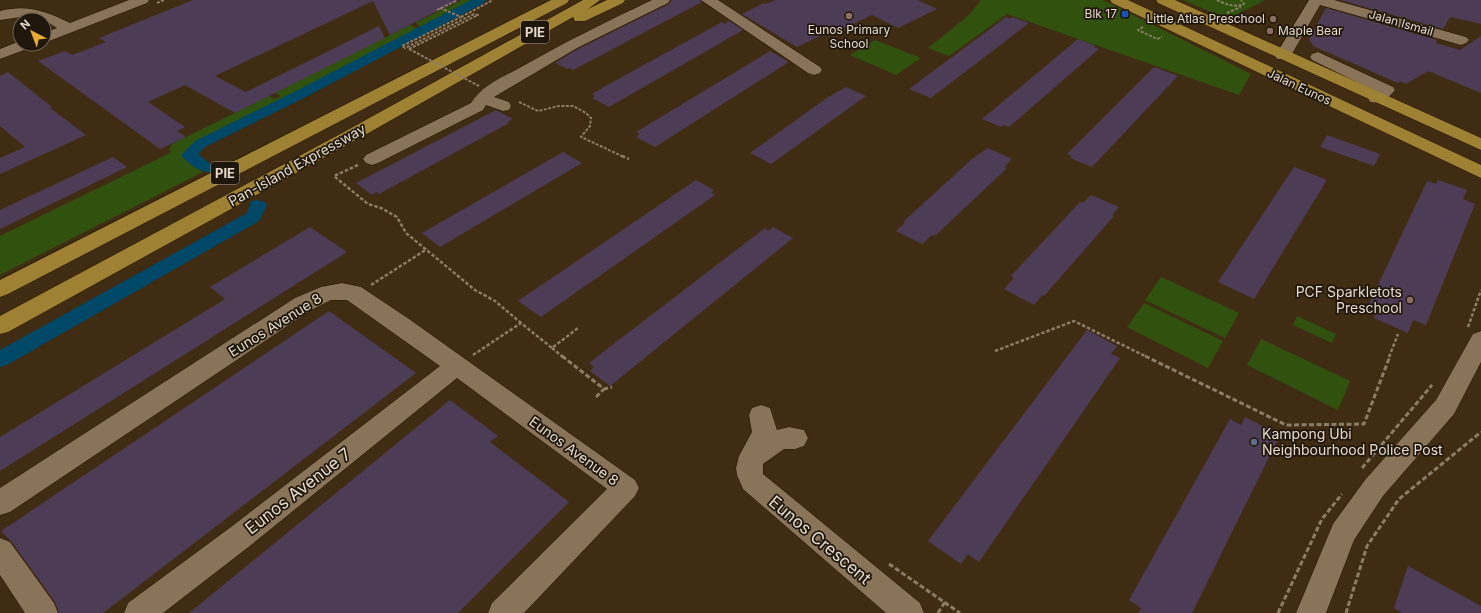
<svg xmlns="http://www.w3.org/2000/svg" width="1481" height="613" font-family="Inter,sans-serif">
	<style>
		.green { fill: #31520f }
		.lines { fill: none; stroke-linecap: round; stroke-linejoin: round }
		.canal { fill: #004868; fill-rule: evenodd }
		.building { fill: #4d3c56 }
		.minor-casing { stroke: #251400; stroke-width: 1 }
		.highway-casing { stroke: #251400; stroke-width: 1 }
		.path-far2 { stroke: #8c7d69; stroke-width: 2; stroke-dasharray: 3 1.5; stroke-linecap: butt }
		.path-far1 { stroke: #8c7d69; stroke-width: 2.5; stroke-dasharray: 3.5 2; stroke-linecap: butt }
		.path { stroke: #8c7d69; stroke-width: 3; stroke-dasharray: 5 2.5; stroke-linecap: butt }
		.minor { fill: #897359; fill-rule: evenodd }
		.highway { fill: #9e8132; fill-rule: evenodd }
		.path-bridge { stroke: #8c7d69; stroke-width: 2; stroke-dasharray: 3 1.5; stroke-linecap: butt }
		.transit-dot { fill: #1a4fb4; stroke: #1f170c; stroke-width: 1.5 }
		.education-dot { fill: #8d6e63; stroke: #1f170c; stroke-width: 1.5 }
		.service-dot { fill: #5c6f8a; stroke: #1f170c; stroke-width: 1.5 }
		.labels { text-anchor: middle; stroke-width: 3.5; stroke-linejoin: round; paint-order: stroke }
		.far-poi-label { font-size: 12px; fill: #e5dacb; stroke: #1f170c; text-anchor: end }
		.far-street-label { font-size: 12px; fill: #e5dacb; stroke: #1f170c }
		.shield { fill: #1f170c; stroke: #aaa092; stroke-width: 1 }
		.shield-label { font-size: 13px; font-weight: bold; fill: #e5dacb }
		.street-label { font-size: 14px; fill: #e5dacb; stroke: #1f170c }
		.poi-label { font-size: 14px; fill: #e5dacb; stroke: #1f170c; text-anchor: end }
		.near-street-label { font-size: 17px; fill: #e5dacb; stroke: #1f170c }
	</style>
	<rect width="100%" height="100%" fill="#3f2c13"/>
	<path class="green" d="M462 0H473L308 87 195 143 182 156 203 172 0 275V236L172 152 169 150 172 144 269 96 275 99 281 96 275 93 410 25 416 28 420 26 415 23Z
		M981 0H1103L1251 74 1239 95 1007 14 949 56 928 48 970 14Z
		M1183 0H1265L1228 19Z
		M875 40 921 58 896 75 850 55Z
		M1161 277 1239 313 1225 338 1145 300Z
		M1144 303 1223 341 1208 368 1127 327Z
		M1297 316 1336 334 1332 343 1293 325Z
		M1261 339 1350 381 1338 410 1247 365Z"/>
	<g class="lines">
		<path class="canal" d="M471 0H486L484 3 304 98 205 147 198 154 217 169 215 172C203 175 188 164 181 155L195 141 294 92Z
			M257 200 265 202 267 206 259 221 7 365 0 367V350L247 213 251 201Z"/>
	</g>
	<path class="building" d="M193 0H459L390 35 373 1 215 76 246 92 379 26 385 38 235 113 185 85 148 102 185 127 177 131 186 137 160 149 38 61 65 51 72 55 106 42 99 38Z
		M672 0H700L702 2 573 70 570 68 567 69 555 63 578 49 669 4Z
		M776 0H918L937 9 898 28 872 15 830 35 826 33 797 47 742 14 764 3 766 4Z
		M1340 0H1481V24L1450 17 1443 29Z
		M1326 8 1437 40 1436 43 1460 50 1481 36V93L1428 71 1406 84 1400 81 1398 83 1313 46 1309 39Z
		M1006 17 1010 19 1012 17 1029 23 931 98 909 89Z
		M729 21 743 30 609 107 592 98 595 96 592 94 602 88 722 22 725 24Z
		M1078 39 1096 46 1094 47 1099 49 1009 127 1004 125 1001 127 982 119Z
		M770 51 789 62 655 147 636 137 640 134 636 132Z
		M1154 67 1178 76 1092 167 1070 158 1072 156 1067 154Z
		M8 72 52 107 50 108 86 135 0 174V158L25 147 0 126V76Z
		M846 87 866 96 771 164 750 153 828 97Z
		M496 110 513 119 507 122 509 123 379 194 377 192 372 195 356 183Z
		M1327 135 1380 154 1374 166 1320 147Z
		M988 148 1012 159 1004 167 1007 168 935 236 932 235 922 244 896 231 905 223 903 222 972 159Z
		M563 152 582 163 440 247 422 233Z
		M113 157 127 167 0 229V210Z
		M1294 167 1327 180 1254 299 1218 282Z
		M696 180 714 190 711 192 715 195 541 317 518 301Z
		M1438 180 1467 190 1463 199 1475 204 1426 325 1413 320 1408 333 1374 318 1377 311 1368 306 1427 181 1436 184Z
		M1091 195 1119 207 1112 215 1114 216 1044 296 1042 295 1034 305 1004 289 1014 278 1011 276 1024 262 1080 202 1083 203Z
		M310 227 347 252 0 471V437L225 299 210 287Z
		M773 227 793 238 610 386 590 371 594 367 589 363 620 339 765 228 769 231Z
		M329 311 416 373 103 613H59L55 602 11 541 1 531Z
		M1087 330 1117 346 1111 354 1120 358 979 562 968 554 961 564 928 541Z
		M450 400 498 436 490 442 569 502 458 613H189Z
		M1245 417 1280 435 1192 613H1138L1141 608 1129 600 1230 419 1241 425Z
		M1408 566 1481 606V613H1402L1394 608Z"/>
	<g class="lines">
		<defs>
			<path id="minor" d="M129 0H149L147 3 44 43V33L57 28 44 20 28 16 0 20V11C26 4 46 11 70 23Z
				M652 0H670L668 3 577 48 494 97 509 102 511 106 509 110 503 111 486 105 483 110 378 163 372 165 366 163 363 159 366 155 471 103C482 85 505 76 523 66 565 42 608 21 652 0Z
				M701 0H718L820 67 822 70 820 73 814 75 808 73Z
				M1309 0H1334L1466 37 1469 40 1466 43 1461 45 1320 5 1289 59H1277L1275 56Z
				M20 41V44H35L32 47 0 59V49Z
				M1318 52 1393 87 1395 90C1389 98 1380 104 1370 102L1368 98 1375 91 1312 60 1310 57 1312 54Z
				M342 283 361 287 409 319 635 480 639 488 635 496 524 613H488L492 603 607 489 457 378 251 545 163 613H124L128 603 231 527 440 366 347 300H331L311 310 10 512 0 515V488L295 298 321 287Z
				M1481 331V362L1454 414 1383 496 1354 540 1326 613H1296L1333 524 1365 480 1436 400 1473 334Z
				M761 405 770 408 777 430 789 427 804 430 808 438 804 446 795 449H784L763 464V474L920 603 924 613H886L743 489 737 475 736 468 739 456 752 432 749 415 752 408Z
				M0 538 10 542 54 603 58 613H25L0 575Z"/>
			<path id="highway" d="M551 0H569L567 3 8 294 0 297V280Z
				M583 0H600L588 9 607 0H625L623 3 585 21H575L573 17 356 140 8 332 0 334V316L344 132Z
				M1110 0H1128L1481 165V178L1112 3Z
				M1156 0H1175L1481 138V150L1158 3Z"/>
		</defs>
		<use href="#minor" class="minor-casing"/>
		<use href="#highway" class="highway-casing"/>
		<path class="path-far2" d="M1217 0C1225 4 1235 8 1244 4L1241 0
			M157 3 164 0
			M437 10 456 1
			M1227 13 1241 7
			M461 17 493 0
			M1143 27 1138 30 1157 39 1162 37
			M409 49 478 15 474 14 405 48 402 46 461 17 440 8
			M519 102 538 111 559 106H573L586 113 591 118 590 126 581 137 624 157"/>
		<path class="path-far1" d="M622 156 629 159
			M358 165 334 176 368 204 381 208 397 217 406 233 475 290 495 301 521 323
			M371 285 427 249
			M1468 327 1481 290
			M552 348 563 357
			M995 351 1074 321 1147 357
			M473 355 521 323 552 348 578 328
			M1389 357 1398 334"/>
		<path class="path" d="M562 356 604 389 612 387
			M1145 356 1286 425 1364 424 1390 356
			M596 397 604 389
			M1362 468 1432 385
			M889 564 960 613
			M938 613 945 602
			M1278 613 1322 519 1342 494
			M1346 613 1367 546 1399 499 1481 432"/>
		<use href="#minor" class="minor"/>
		<use href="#highway" class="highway"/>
		<path class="path-bridge" d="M409 49 479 86"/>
	</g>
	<rect class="transit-dot" x="1121" y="10" width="8" height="8" rx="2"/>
	<g class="education-dot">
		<circle cx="849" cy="16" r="4"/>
		<circle cx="1273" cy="19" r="4"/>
		<circle cx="1270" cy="31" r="4"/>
		<circle cx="1410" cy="300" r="4"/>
	</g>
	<circle class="service-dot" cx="1254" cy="442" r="4"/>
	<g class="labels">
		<g class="far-poi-label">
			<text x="1117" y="18">Blk 17</text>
			<text x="1265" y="23">Little Atlas Preschool</text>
			<text x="849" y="34" text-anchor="middle">Eunos Primary<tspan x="849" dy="14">School</tspan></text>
			<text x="1278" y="35" text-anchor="start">Maple Bear</text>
		</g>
		<g class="far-street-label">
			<text transform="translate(1401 23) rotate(16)" y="4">Jalan Ismail</text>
			<text transform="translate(1299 87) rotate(25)" y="4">Jalan Eunos</text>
		</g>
		<g class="shield">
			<rect x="521" y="21" width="28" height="22" rx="3"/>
			<rect x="211" y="162" width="28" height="22" rx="3"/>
		</g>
		<g class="shield-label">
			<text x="535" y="37">PIE</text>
			<text x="225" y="178">PIE</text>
		</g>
		<g class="street-label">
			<text transform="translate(297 165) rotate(-29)" y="5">Pan-Island Expressway</text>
			<text transform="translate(275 325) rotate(-32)" y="5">Eunos Avenue 8</text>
			<text transform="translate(574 451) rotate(36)" y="5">Eunos Avenue 8</text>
		</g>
		<g class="poi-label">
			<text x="1402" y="297">PCF Sparkletots<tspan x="1402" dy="16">Preschool</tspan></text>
			<text x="1262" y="439" text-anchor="start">Kampong Ubi<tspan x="1262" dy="16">Neighbourhood Police Post</tspan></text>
		</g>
		<g class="near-street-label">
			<text transform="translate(298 491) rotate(-38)" y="6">Eunos Avenue 7</text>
			<text transform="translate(820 540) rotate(40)" y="6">Eunos Crescent</text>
		</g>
	</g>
	<g transform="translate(32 32) rotate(318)"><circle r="19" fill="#1f170c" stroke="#6e6558"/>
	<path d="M0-3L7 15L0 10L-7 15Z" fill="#e8ab37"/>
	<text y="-6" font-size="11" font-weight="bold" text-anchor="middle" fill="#e5dacb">N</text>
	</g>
</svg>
